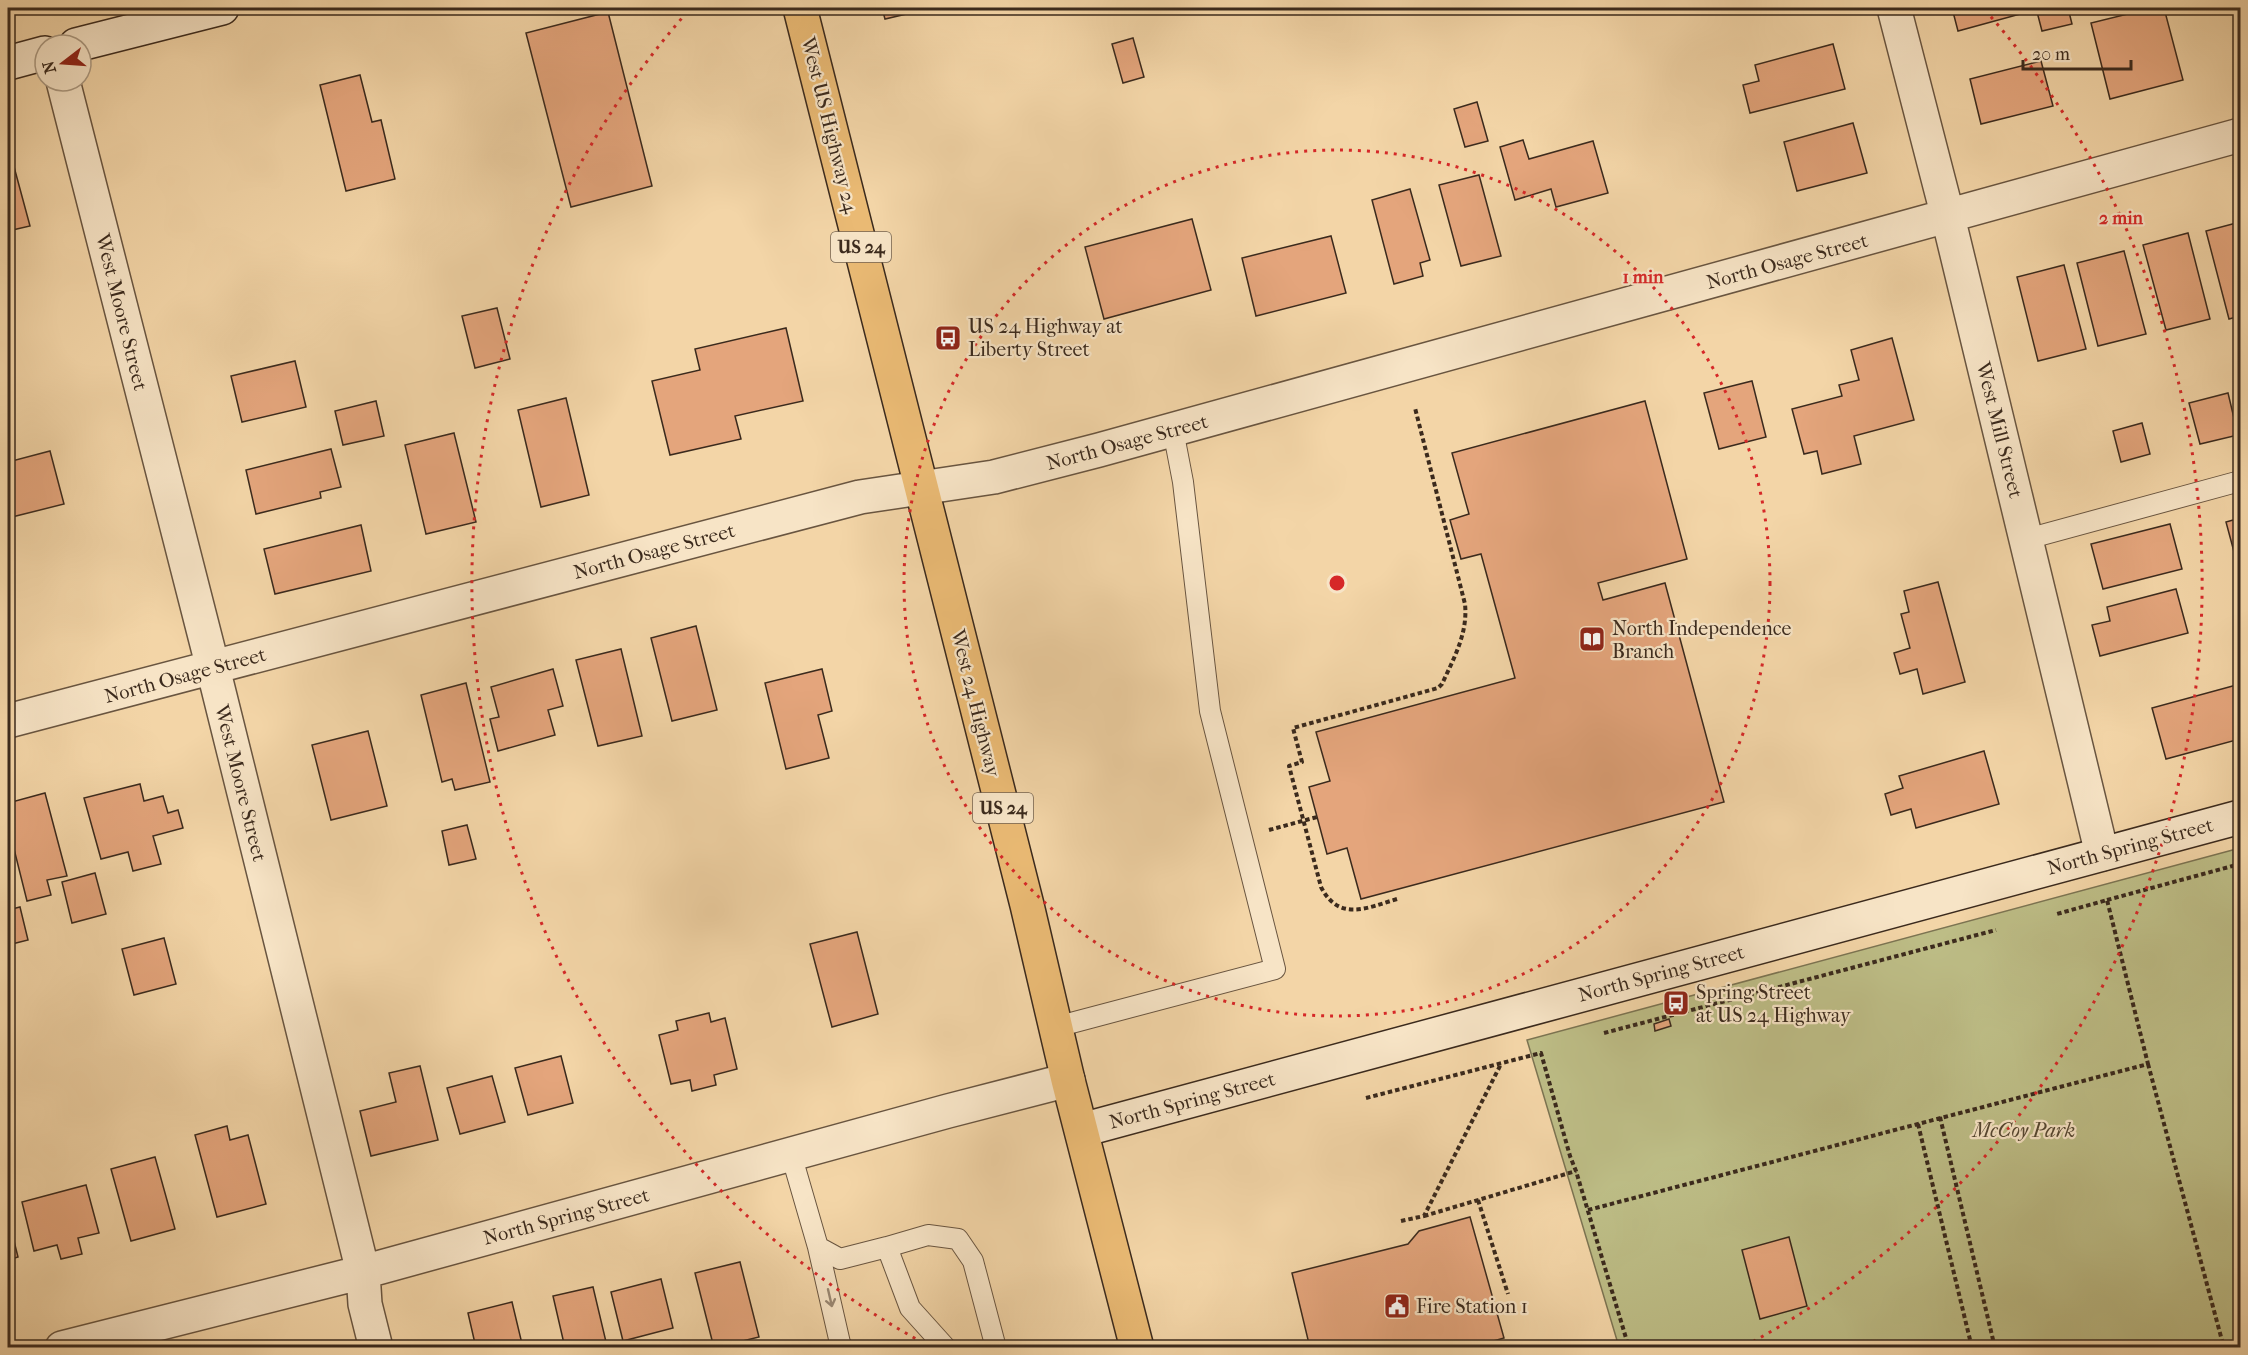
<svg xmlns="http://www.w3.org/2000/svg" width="2248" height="1355" font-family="'IM FELL French Canon',serif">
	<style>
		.green { fill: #bdbd86; stroke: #7c7452; stroke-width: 1.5 }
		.building { fill: #e4a57c; stroke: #3b2a1d; stroke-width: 1.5 }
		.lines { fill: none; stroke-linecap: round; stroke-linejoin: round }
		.lane-casing { stroke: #695540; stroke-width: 22 }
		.street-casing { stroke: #695540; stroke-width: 36 }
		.secondary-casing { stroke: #3b2a1d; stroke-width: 36 }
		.primary-casing { stroke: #3b2a1d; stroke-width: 36 }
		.path { stroke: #3b2a1d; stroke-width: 4; stroke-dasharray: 4.5 3; stroke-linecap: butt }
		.lane { stroke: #f7e4c6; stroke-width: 20 }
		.street { stroke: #f7e4c6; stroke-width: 33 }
		.secondary { stroke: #f7e4c6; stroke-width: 33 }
		.primary { stroke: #eaba74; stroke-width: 33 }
		.oneway { stroke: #998772 }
		.ring { fill: none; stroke: #d62828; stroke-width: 3; stroke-dasharray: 3 6 }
		.labels { text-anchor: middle; stroke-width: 4.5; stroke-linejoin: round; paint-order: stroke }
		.shield { fill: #f7e4c6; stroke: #736250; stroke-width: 1.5 }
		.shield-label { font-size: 18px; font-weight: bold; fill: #3b2a1d }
		.street-label { font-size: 20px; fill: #3b2a1d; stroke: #f7e4c6 }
		.poi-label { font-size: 20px; fill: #3b2a1d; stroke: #f7e4c6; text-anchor: start }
		.park-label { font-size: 20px; font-style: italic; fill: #554732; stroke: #f7e4c6 }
		.centre { fill: #d62828; stroke: #f7e4c6; stroke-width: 3 }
		.ring-label { font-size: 18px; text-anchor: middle; font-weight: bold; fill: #d62828; stroke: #f7e4c6; stroke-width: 4.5; stroke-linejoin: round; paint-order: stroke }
	</style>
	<rect width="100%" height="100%" fill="#f3d5a7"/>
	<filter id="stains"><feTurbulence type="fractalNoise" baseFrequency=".00333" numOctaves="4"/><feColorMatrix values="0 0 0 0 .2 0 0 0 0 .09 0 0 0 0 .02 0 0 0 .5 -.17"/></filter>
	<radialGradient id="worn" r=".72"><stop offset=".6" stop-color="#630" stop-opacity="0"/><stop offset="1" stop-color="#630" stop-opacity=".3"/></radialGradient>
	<path class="green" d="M2240 848V1347H1619L1527 1040Z"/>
	<path class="building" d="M882 8H932L885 19Z
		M1952 8H2023L2024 13 1958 31Z
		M2036 8H2068L2072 24 2042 31Z
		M2152 8H2164L2183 80 2110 99 2091 23Z
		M608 12 652 186 571 207 526 33Z
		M1133 38 1144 77 1123 83 1112 44Z
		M1833 44 1845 89 1750 113 1743 85 1759 81 1755 65Z
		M2041 61 2053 106 1981 124 1970 79Z
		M360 75 372 122 381 120 395 179 346 191 320 85Z
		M1477 102 1488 141 1465 147 1454 109Z
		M1853 123 1867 173 1797 191 1784 142Z
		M1523 140 1529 159 1593 141 1608 193 1556 207 1551 189 1515 200 1500 147Z
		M13 163 30 226 8 231V165Z
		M1479 175 1501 256 1461 266 1439 185Z
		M1410 189 1430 260 1420 263 1423 276 1394 284 1372 200Z
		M1192 219 1211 290 1104 319 1085 247Z
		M2240 222V316L2229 319 2206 231Z
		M2188 233 2210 319 2166 330 2143 245Z
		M1331 236 1346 293 1256 316 1242 258Z
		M2124 251 2146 334 2098 346 2077 263Z
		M2064 265 2086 349 2038 361 2017 277Z
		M497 308 510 359 475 368 462 316Z
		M786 328 803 401 735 416 741 439 670 455 652 381 700 370 695 349Z
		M1892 338 1914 420 1854 436 1861 464 1822 474 1817 451 1804 454 1792 409 1842 396 1839 385 1859 380 1851 350Z
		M295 361 306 407 242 422 231 376Z
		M1752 381 1766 437 1719 449 1704 393Z
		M2228 393 2238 435 2200 444 2189 403Z
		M566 398 589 495 541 507 518 410Z
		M376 401 384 436 343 445 335 411Z
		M1645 401 1687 559 1598 583 1603 600 1665 583 1724 802 1361 899 1347 848 1327 854 1309 787 1330 781 1316 732 1515 678 1481 554 1461 559 1450 520 1469 514 1452 453Z
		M2142 423 2150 454 2121 462 2113 431Z
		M454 433 476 522 426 534 405 445Z
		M331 449 341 487 320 492 321 498 256 514 246 470Z
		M50 451 64 504 8 518V462Z
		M2240 518V562L2237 563 2226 522Z
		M2170 524 2182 569 2103 589 2091 544Z
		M361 525 371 571 275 594 264 549Z
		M1938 582 1965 682 1923 694 1917 669 1900 674 1894 653 1910 648 1901 614 1909 612 1904 591Z
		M2176 589 2188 633 2100 656 2092 625 2110 621 2107 607Z
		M696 626 717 710 672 721 651 638Z
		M621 649 642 736 598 746 576 660Z
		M553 669 563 706 548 710 555 735 498 751 490 719 499 717 491 687Z
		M822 669 832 711 818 715 829 758 786 769 765 683Z
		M466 683 490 782 455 790 452 779 442 782 421 695Z
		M2240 684V739L2166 759 2152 708Z
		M368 731 387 806 331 820 312 745Z
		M1984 751 1999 804 1916 828 1911 809 1891 815 1885 794 1903 788 1899 776Z
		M140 784 144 801 163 796 168 813 178 810 183 828 153 836 161 864 133 871 128 852 101 859 84 798Z
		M45 793 67 876 47 880 51 895 27 901 8 825V803Z
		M467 825 476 859 449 865 442 831Z
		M95 873 106 914 72 923 62 882Z
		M20 907 28 940 8 945V910Z
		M857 932 878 1014 832 1027 810 944Z
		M164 938 176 984 134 995 122 949Z
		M709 1013 711 1022 725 1018 737 1069 714 1075 716 1085 692 1091 690 1080 671 1084 659 1035 678 1030 676 1021Z
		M1669 1019 1671 1026 1655 1031 1654 1024Z
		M561 1056 573 1103 528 1115 515 1068Z
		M420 1066 438 1140 371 1156 360 1111 396 1102 389 1073Z
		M492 1076 505 1122 460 1134 447 1088Z
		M227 1126 230 1140 248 1135 266 1204 217 1217 195 1135Z
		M155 1157 175 1229 131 1241 111 1169Z
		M86 1185 99 1233 78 1238 82 1254 61 1259 57 1245 34 1251 22 1202Z
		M8 1217 18 1257 8 1260Z
		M1470 1217 1504 1338 1469 1348H1310L1292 1273 1408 1244 1419 1231Z
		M1789 1237 1807 1306 1760 1319 1742 1250Z
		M740 1262 759 1337 714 1348 695 1273Z
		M661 1279 673 1328 623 1341 611 1292Z
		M593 1287 607 1346 565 1348 553 1296Z
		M512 1302 523 1348H476L468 1313Z"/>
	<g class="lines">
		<defs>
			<path id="lane" d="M2027 539 2240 481
				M1056 1027 1275 969 1210 711 1183 482 1173 430
				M791 1154 818 1247 840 1259 887 1247 910 1308 946 1348
				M818 1247 840 1343 843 1348
				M887 1247 928 1235 958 1239 973 1261 996 1348"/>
			<path id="street" d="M1894 8 1948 217 2102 854
				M63 81 213 668 363 1272 365 1304 376 1348
				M8 721 860 497 994 477 1099 450 2240 135
				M62 1348 363 1272 948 1111 1068 1080"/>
			<path id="secondary" d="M76 45 222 8
				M8 63 45 53
				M1082 1130 2240 817"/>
			<path id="primary" d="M800 8 1027 905 1068 1080 1137 1348"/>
		</defs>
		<use href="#lane" class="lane-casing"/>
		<use href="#street" class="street-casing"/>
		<use href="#secondary" class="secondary-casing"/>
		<use href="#primary" class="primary-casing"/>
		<path class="path" d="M1269 830 1317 817
			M1397 899C1367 908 1339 922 1321 887L1289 766 1302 762 1293 728 1438 688 1442 684C1454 658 1468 633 1465 604L1415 408
			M2107 900 2240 864
			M1604 1033 1996 930
			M2148 1064 2224 1348
			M1366 1098 1541 1053 1570 1156 1576 1171 1629 1348
			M1940 1117 1995 1348
			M1918 1124 1972 1348
			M1478 1200 1508 1294
			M1588 1210 2148 1064 2107 900 2057 914
			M1424 1216 1576 1171
			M1401 1221 1424 1216 1501 1064"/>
		<use href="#lane" class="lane"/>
		<use href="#street" class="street"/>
		<use href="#secondary" class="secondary"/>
		<use href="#primary" class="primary"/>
	</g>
	<defs><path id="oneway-shaft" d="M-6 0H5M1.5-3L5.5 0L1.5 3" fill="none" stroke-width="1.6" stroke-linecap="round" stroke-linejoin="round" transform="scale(1.5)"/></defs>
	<use class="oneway" href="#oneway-shaft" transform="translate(830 1298) rotate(77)"/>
	<g class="ring">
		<circle cx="1337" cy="583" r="433"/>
		<path d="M931 1347A865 865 0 0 1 689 10M1985 10A865 865 0 0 1 1743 1347"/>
	</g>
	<defs>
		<symbol id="bus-square" viewBox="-11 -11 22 22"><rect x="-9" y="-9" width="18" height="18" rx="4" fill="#8f2418" stroke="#f7e4c6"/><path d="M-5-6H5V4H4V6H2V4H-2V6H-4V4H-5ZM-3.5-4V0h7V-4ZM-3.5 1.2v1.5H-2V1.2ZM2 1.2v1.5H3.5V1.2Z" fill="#fff"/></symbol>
		<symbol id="library-square" viewBox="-11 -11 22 22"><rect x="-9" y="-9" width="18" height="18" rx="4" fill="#8f2418" stroke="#f7e4c6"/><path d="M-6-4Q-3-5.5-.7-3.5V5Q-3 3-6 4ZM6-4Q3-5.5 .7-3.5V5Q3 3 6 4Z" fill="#fff"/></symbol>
		<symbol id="civic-square" viewBox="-11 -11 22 22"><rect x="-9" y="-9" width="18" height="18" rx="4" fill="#8f2418" stroke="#f7e4c6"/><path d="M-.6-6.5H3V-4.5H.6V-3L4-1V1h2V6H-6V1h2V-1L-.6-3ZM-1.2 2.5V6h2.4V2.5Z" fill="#fff"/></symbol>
	</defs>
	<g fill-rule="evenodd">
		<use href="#bus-square" x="933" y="323" width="30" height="30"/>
		<use href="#library-square" x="1577" y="624" width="30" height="30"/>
		<use href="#bus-square" x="1661" y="988" width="30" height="30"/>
		<use href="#civic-square" x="1382" y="1291" width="30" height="30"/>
	</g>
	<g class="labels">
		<g class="shield">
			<rect x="831" y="232" width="60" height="30" rx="4.5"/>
			<rect x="973" y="793" width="60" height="30" rx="4.5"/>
		</g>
		<g class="shield-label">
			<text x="861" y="253">US 24</text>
			<text x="1003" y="814">US 24</text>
		</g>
		<g class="street-label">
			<text transform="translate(830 125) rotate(76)" y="7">West US Highway 24</text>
			<text transform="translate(1787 261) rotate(-15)" y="7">North Osage Street</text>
			<text transform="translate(122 312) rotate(76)" y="7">West Moore Street</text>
			<text transform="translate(2000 430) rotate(76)" y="7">West Mill Street</text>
			<text transform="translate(1127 442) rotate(-15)" y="7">North Osage Street</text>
			<text transform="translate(654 551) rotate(-15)" y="7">North Osage Street</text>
			<text transform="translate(185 675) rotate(-15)" y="7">North Osage Street</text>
			<text transform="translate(976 703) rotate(76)" y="7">West 24 Highway</text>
			<text transform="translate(241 783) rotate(76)" y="7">West Moore Street</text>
			<text transform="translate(2130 846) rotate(-15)" y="7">North Spring Street</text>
			<text transform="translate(1661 973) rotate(-15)" y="7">North Spring Street</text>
			<text transform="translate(1192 1100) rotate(-15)" y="7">North Spring Street</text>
			<text transform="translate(566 1216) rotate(-15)" y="7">North Spring Street</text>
		</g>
		<g class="poi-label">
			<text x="968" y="333">US 24 Highway at<tspan x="968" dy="23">Liberty Street</tspan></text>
			<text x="1612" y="635">North Independence<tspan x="1612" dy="23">Branch</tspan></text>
			<text x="1696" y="999">Spring Street<tspan x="1696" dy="23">at US 24 Highway</tspan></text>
			<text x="1416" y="1313">Fire Station 1</text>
		</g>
		<g class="park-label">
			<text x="2024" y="1137">McCoy Park</text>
		</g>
	</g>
	<circle cx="1337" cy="583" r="9" class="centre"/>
	<g class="ring-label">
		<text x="2121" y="224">2 min</text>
		<text x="1643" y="283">1 min</text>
	</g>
	<rect width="2248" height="1355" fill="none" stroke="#f3d5a7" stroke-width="30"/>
	<rect x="9" y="9" width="2230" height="1337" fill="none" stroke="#3b2a1d" stroke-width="3"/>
	<rect x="15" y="15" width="2218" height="1325" fill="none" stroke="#3b2a1d" stroke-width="1.5"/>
	<g transform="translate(63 63) rotate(253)"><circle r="28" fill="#f7e4c6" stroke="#ac9a82" stroke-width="1.5"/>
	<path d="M0-4.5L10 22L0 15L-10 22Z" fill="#8f2418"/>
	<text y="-9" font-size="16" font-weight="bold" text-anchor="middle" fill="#3b2a1d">N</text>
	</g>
	<path d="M2023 60v9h108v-9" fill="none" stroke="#3b2a1d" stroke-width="3"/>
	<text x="2032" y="60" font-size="18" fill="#3b2a1d" stroke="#f7e4c6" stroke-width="4.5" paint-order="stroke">20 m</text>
	<rect width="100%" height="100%" filter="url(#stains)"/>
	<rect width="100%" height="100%" fill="url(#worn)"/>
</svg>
